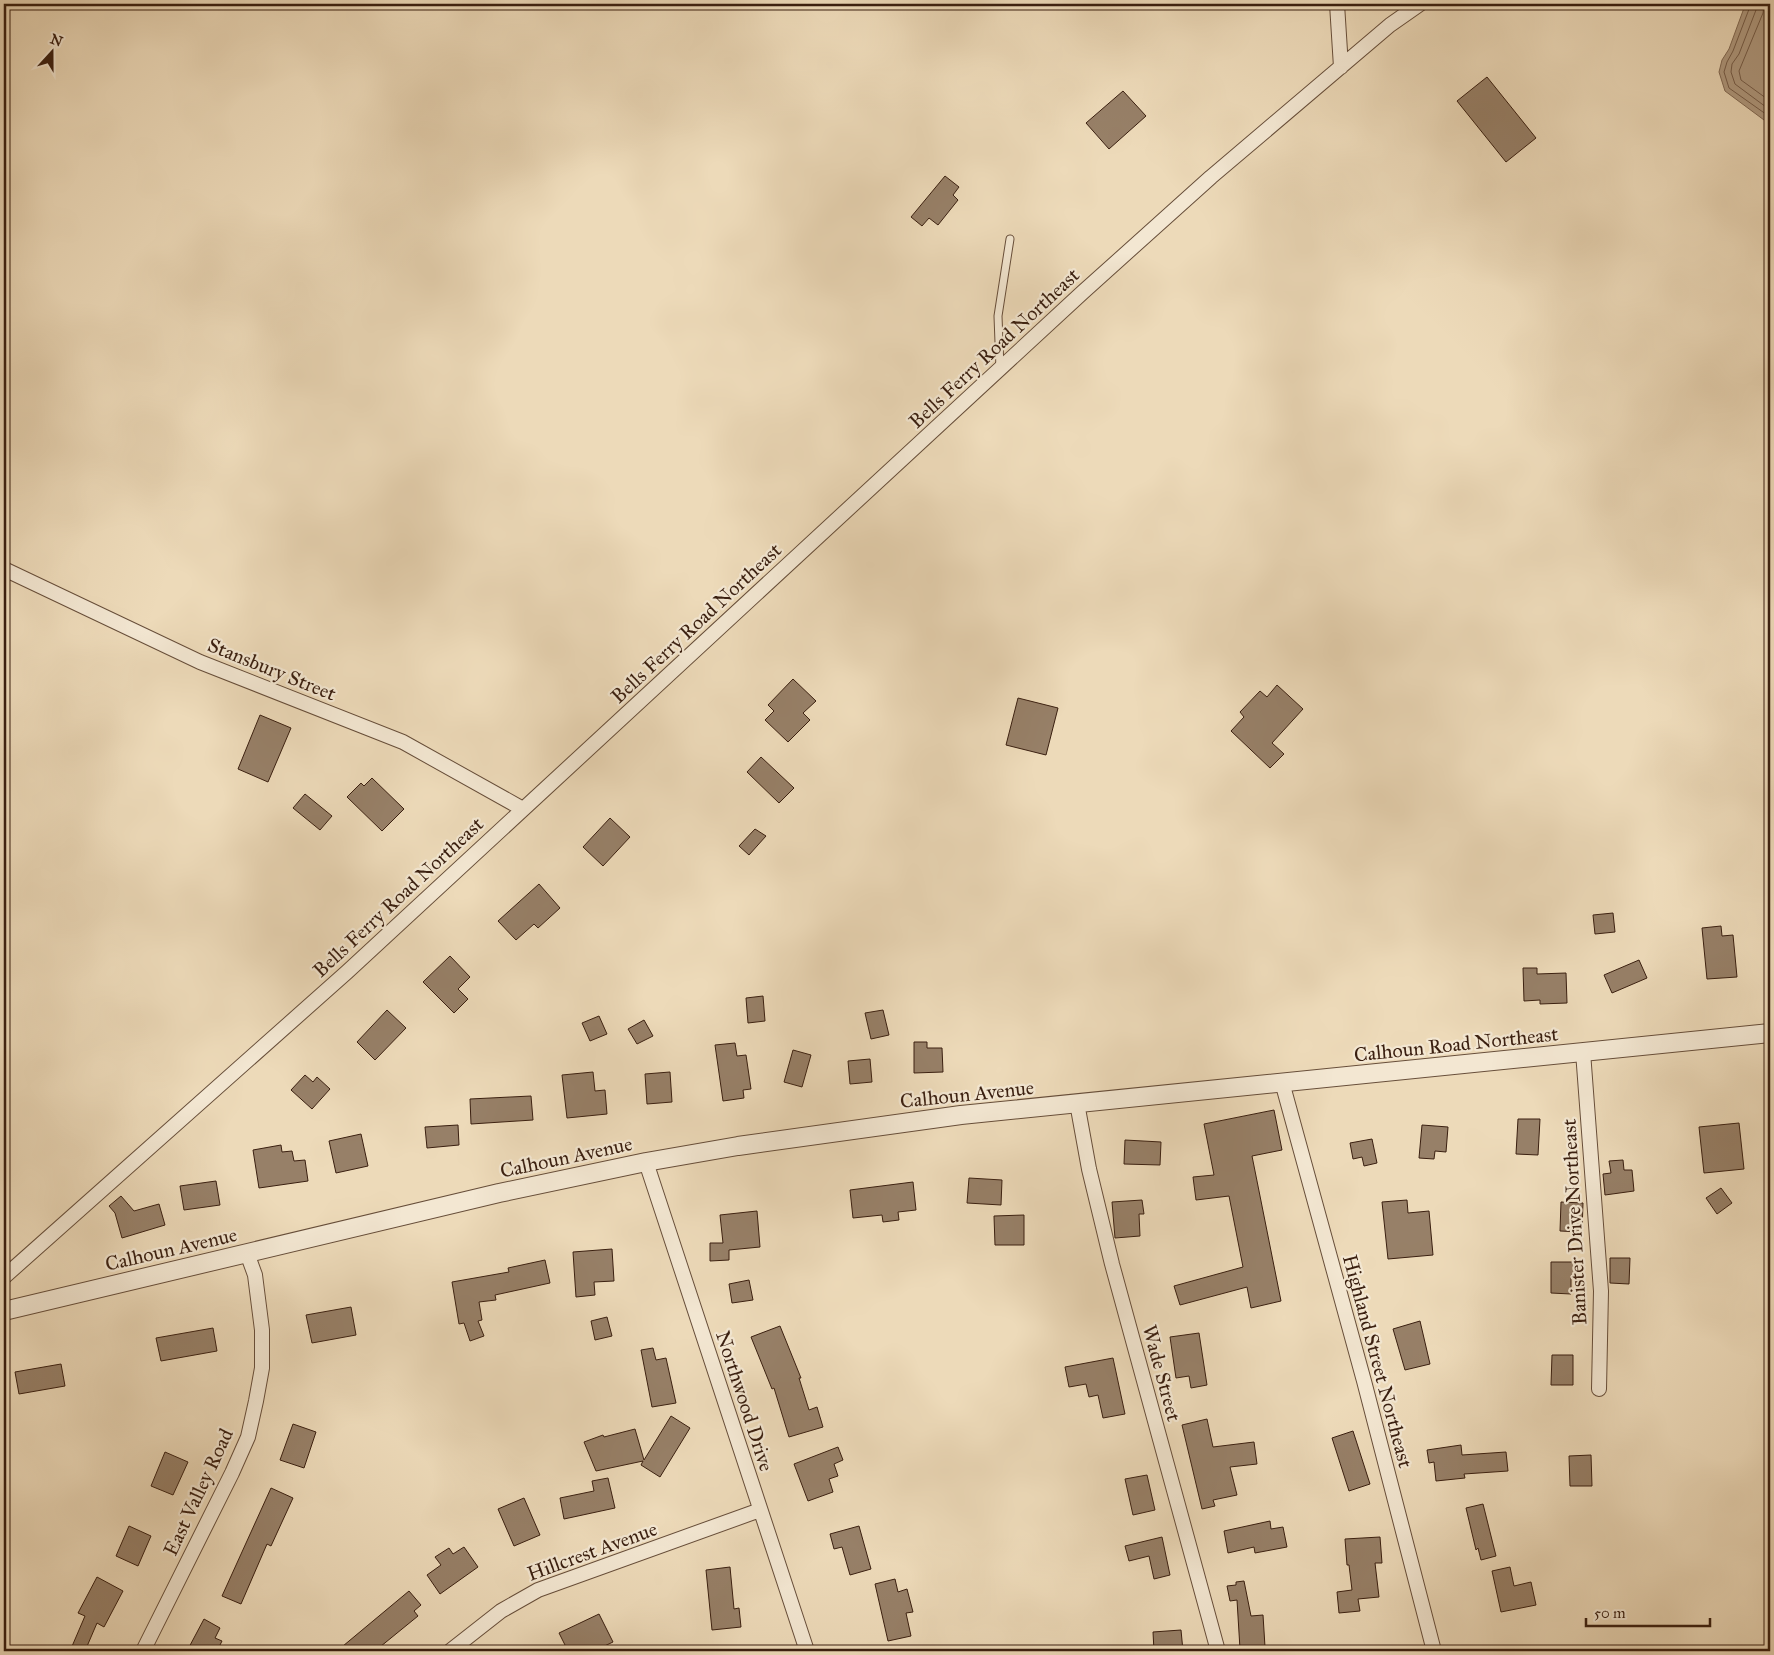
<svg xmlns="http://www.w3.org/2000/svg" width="1774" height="1655" font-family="'IM FELL Great Primer',serif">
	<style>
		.water { fill: #b09a80; stroke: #816953 }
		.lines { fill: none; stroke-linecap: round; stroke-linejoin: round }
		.shore { stroke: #755c48; stroke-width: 1 }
		.building { fill: #978068; stroke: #3a1f10 }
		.service-casing { stroke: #674e3a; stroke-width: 9 }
		.minor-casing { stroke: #674e3a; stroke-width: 16 }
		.tertiary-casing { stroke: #674e3a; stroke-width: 20 }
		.service { stroke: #f3e7d2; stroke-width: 7 }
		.minor { stroke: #f3e7d2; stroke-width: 14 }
		.tertiary { stroke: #f3e7d2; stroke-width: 18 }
		.labels { text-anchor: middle; stroke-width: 4.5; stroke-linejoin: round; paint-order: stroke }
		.street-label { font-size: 20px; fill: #3a1f10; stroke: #f3e7d2 }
	</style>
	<rect width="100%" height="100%" fill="#eddab9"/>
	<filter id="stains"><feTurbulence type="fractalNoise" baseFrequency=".004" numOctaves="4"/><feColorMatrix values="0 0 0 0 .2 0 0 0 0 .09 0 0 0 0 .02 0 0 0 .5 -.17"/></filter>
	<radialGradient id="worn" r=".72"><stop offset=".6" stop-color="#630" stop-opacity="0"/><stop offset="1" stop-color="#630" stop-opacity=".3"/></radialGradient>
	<path class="water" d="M1747 4H1770V122L1764 120 1725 91 1719 72 1722 60 1729 49 1744 8Z"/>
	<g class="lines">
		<path class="shore" d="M1751 4 1733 51 1727 62 1724 72 1729 88 1770 117
			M1757 4 1756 10 1739 54 1732 64 1731 72 1735 84 1770 110
			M1764 4 1763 13 1739 71 1741 80 1770 101"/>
	</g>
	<path class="building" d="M1487 77 1536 138 1506 162 1457 101Z
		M1123 91 1146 116 1109 149 1086 123Z
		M945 176 959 187 953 195 958 200 938 225 929 218 922 226 911 217Z
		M793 679 816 701 803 713 810 720 788 742 765 720 774 711 768 705Z
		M1277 685 1303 709 1272 743 1284 754 1270 768 1231 731 1244 717 1240 712 1260 691 1267 697Z
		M1018 698 1058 708 1046 755 1006 745Z
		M260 715 291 728 268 782 238 769Z
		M761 757 794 788 779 803 747 772Z
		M372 778 404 809 382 831 347 797 361 783 364 786Z
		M305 794 332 816 320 830 293 808Z
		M610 818 630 837 603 866 583 847Z
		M755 829 766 836 749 855 739 846Z
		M539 884 560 908 538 928 534 924 516 940 498 921Z
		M1613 913 1615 932 1595 934 1593 915Z
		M1721 926 1722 936 1733 935 1737 977 1707 979 1702 928Z
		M450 956 470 977 458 989 468 999 454 1013 423 982Z
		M1639 960 1647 978 1612 993 1604 975Z
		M1523 968H1537V974L1566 973 1567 1003 1540 1004V1000L1524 1001Z
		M763 996 765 1021 748 1023 746 998Z
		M387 1010 406 1028 375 1060 357 1042Z
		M883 1010 889 1035 871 1039 865 1013Z
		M599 1016 607 1034 590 1041 582 1023Z
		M644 1020 653 1036 637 1044 628 1029Z
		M914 1042H927V1048H942L943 1072 914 1073Z
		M735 1043 737 1056 746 1055 751 1089 743 1090 744 1098 723 1101 715 1045Z
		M793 1050 811 1055 802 1087 784 1082Z
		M870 1059 872 1082 850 1084 848 1061Z
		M593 1072 595 1091 605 1090 607 1114 567 1118 562 1075Z
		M670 1072 672 1102 647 1104 645 1074Z
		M305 1075 313 1082 317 1077 330 1089 312 1109 291 1090Z
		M531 1096 533 1120 471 1124 470 1099Z
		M1274 1110 1282 1150 1252 1156 1281 1301 1251 1308 1247 1287 1180 1305 1174 1286 1243 1267 1229 1196 1196 1200 1193 1177 1214 1175 1204 1124Z
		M1518 1119H1540L1538 1155 1516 1154Z
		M1739 1123 1744 1169 1704 1173 1699 1127Z
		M458 1125 459 1145 427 1148 425 1127Z
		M1422 1125 1448 1127 1446 1152 1435 1151 1434 1159 1419 1158Z
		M361 1134 368 1166 336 1173 329 1141Z
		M1372 1139 1377 1163 1364 1166 1362 1157 1353 1159 1350 1143Z
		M1125 1140 1161 1142 1160 1165 1124 1164Z
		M281 1145 282 1152 292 1151 294 1161 305 1160 308 1181 259 1188 253 1150Z
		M1623 1160 1624 1170H1632L1634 1191 1605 1195 1603 1174 1611 1173 1609 1161Z
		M969 1178 1002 1180 1001 1205 967 1203Z
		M216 1181 220 1205 184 1210 180 1186Z
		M913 1182 916 1210 898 1212 899 1220 883 1222 882 1215 853 1218 850 1190Z
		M1721 1188 1732 1203 1717 1214 1706 1198Z
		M121 1196 134 1211 159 1204 165 1225 122 1238 115 1213 109 1206Z
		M1142 1200 1144 1214H1139L1140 1236 1115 1238 1112 1202Z
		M1407 1200 1408 1213 1429 1211 1433 1255 1388 1259 1382 1202Z
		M1561 1202 1583 1203 1582 1232 1560 1231Z
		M757 1211 760 1247 729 1250V1260L710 1261V1243H723L720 1215Z
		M1024 1215V1245H995L994 1216Z
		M612 1249 614 1281 594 1282 595 1295 576 1297 573 1252Z
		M1610 1258H1630L1629 1284 1610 1283Z
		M545 1260 550 1283 495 1295 496 1300 479 1302 482 1320 478 1321 484 1336 470 1341 464 1323 459 1324 452 1282 509 1272 508 1268Z
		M1551 1262H1578V1275H1571V1294L1551 1293Z
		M749 1280 753 1300 732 1303 729 1284Z
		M351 1307 356 1335 312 1343 306 1315Z
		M607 1317 612 1336 595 1340 591 1321Z
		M1420 1321 1430 1364 1405 1370 1393 1329Z
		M780 1326 801 1378H799L809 1410 817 1407 823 1427 789 1437 774 1388 772 1389 751 1337Z
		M213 1328 217 1351 161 1361 156 1338Z
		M1199 1333 1207 1385 1191 1388 1189 1376 1176 1378 1170 1337Z
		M653 1348 656 1360 666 1358 676 1403 652 1407 641 1350Z
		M1552 1355H1573V1385H1551Z
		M1113 1358 1125 1414 1103 1418 1098 1395 1089 1397 1086 1384 1069 1387 1065 1367Z
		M61 1364 65 1386 19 1394 15 1372Z
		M671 1416 690 1428 660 1477 641 1465 643 1461 596 1471 584 1442 603 1435 604 1437 635 1429 644 1460Z
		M1207 1419 1213 1447 1254 1442 1257 1464 1230 1467 1237 1495 1213 1500 1215 1506 1202 1509 1182 1425Z
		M293 1424 316 1432 304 1468 280 1460Z
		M1353 1431 1370 1484 1349 1491 1332 1438Z
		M1461 1445 1462 1455 1506 1452 1508 1471 1464 1474 1465 1478 1436 1481 1434 1462 1429 1463 1427 1450Z
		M838 1447 843 1460 834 1464 838 1476 829 1479 833 1492 808 1501 794 1464Z
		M165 1452 188 1462 173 1495 151 1486Z
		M1591 1455 1592 1486H1570L1569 1456Z
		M1147 1475 1155 1510 1133 1515 1125 1479Z
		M608 1478 615 1508 564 1519 560 1498 594 1491 592 1481Z
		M271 1488 293 1498 271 1546 267 1544 241 1604 222 1596Z
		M524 1498 540 1535 514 1546 498 1509Z
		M1483 1504 1496 1556 1481 1560 1478 1548 1476 1550 1466 1508Z
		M1270 1521 1271 1529 1283 1527 1287 1547 1255 1553 1254 1547 1228 1553 1224 1531Z
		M129 1526 151 1536 138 1566 116 1556Z
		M859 1526 871 1569 850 1575 842 1547 834 1549 830 1534Z
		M1162 1537 1170 1575 1154 1579 1149 1556 1129 1561 1125 1546Z
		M1380 1537 1382 1563H1375L1379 1597 1358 1599 1360 1611 1339 1613 1337 1592 1352 1590 1349 1565H1347L1345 1539Z
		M464 1547 478 1567 440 1594 427 1575 441 1565 435 1557 449 1548 453 1554Z
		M730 1567 734 1609 739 1608 741 1627 712 1630 706 1570Z
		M1510 1567 1514 1586 1531 1582 1536 1605 1501 1612 1492 1571Z
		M97 1577 123 1591 104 1627 97 1623 85 1651H70L85 1616 78 1613Z
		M895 1579 898 1592 907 1589 913 1612 906 1613 911 1636 888 1641 875 1584Z
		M1244 1581 1251 1616 1263 1615 1265 1647 1240 1649 1237 1600 1230 1601 1227 1586 1236 1585V1582Z
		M409 1591 421 1605 414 1611 418 1616 375 1651H337Z
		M599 1614 613 1642 594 1651H568L559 1633Z
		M204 1619 220 1628 215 1638 222 1641 217 1651H187Z
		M1181 1630 1183 1651H1154L1153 1632Z"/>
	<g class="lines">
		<defs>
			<path id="service" d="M1000 369 998 316 1010 239"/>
			<path id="minor" d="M1337 4 1341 67
				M4 569 200 662 403 742 523 809
				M1583 1052 1601 1291 1599 1389
				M1282 1082 1364 1381 1434 1651
				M1077 1103 1089 1169 1112 1264 1218 1651
				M646 1162 807 1651
				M4 1277 347 972 1083 292 1211 177 1390 25 1420 4
				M143 1651 232 1473 248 1437 256 1401 262 1368V1330L255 1275 247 1253
				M450 1651 501 1611 538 1590 760 1510"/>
			<path id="tertiary" d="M4 1311 499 1193 646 1162 738 1146 961 1115 1770 1033"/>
		</defs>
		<use href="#service" class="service-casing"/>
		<use href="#minor" class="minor-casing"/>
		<use href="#tertiary" class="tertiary-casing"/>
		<use href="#service" class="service"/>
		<use href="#minor" class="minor"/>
		<use href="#tertiary" class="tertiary"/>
	</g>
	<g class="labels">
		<g class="street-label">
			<text transform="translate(994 348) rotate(-43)" y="7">Bells Ferry Road Northeast</text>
			<text transform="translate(696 623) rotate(-43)" y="7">Bells Ferry Road Northeast</text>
			<text transform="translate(272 669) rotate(22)" y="7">Stansbury Street</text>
			<text transform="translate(398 897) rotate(-43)" y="7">Bells Ferry Road Northeast</text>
			<text transform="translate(1456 1044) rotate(-6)" y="7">Calhoun Road Northeast</text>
			<text transform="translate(967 1094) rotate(-6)" y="7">Calhoun Avenue</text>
			<text transform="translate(566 1157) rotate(-12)" y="7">Calhoun Avenue</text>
			<text transform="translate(1574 1222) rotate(-93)" y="7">Banister Drive Northeast</text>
			<text transform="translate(171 1249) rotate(-13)" y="7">Calhoun Avenue</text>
			<text transform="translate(1378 1361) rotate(75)" y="7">Highland Street Northeast</text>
			<text transform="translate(1162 1373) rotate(75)" y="7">Wade Street</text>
			<text transform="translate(745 1401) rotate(72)" y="7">Northwood Drive</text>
			<text transform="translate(198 1492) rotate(-65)" y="7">East Valley Road</text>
			<text transform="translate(592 1551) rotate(-20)" y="7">Hillcrest Avenue</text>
		</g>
	</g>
	<rect width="1774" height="1655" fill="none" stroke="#eddab9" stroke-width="20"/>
	<rect x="5" y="5" width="1764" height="1645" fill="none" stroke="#3a1f10" stroke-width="2.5"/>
	<rect x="10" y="10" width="1754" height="1635" fill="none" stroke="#3a1f10"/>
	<g transform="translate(52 52) rotate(21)" stroke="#f3e7d2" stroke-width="4" paint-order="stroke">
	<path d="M0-4L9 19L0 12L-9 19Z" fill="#3a1f10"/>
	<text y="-8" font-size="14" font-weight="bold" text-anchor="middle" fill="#3a1f10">N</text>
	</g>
	<path d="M1586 1618v8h124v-8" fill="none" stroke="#3a1f10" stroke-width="2.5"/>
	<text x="1594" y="1618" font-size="15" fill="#3a1f10" stroke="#f3e7d2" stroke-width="4" paint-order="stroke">50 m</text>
	<rect width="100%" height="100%" filter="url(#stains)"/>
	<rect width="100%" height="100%" fill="url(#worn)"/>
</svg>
